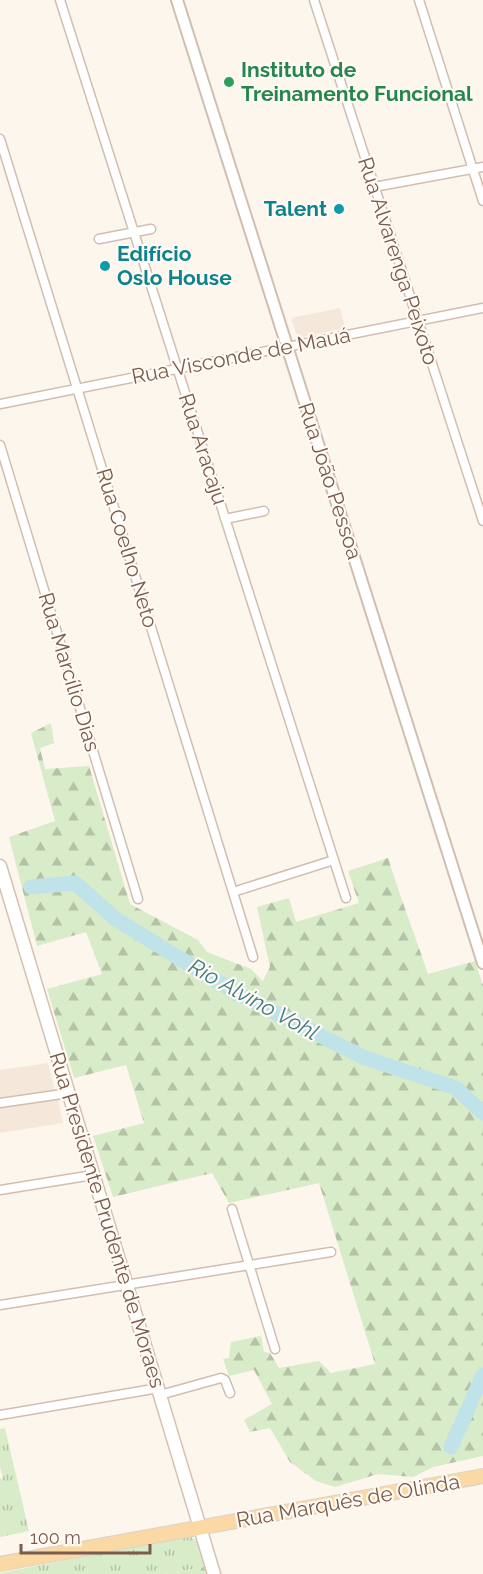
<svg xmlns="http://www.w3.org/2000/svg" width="483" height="1574" font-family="Raleway,sans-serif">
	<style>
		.residential { fill: #f5e8da }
		.grass { fill: url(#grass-tufts) }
		.forest { fill: url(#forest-firs) }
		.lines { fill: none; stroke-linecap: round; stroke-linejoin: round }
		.river { stroke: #bfe3e8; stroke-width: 15 }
		.minor-casing { stroke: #d1beb0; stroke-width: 11 }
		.tertiary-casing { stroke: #d1beb0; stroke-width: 14 }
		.secondary-casing { stroke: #d6c0b0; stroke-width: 15 }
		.primary-casing { stroke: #dad1cd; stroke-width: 16 }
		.minor { stroke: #fff; stroke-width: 8 }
		.tertiary { stroke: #fff; stroke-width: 10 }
		.secondary { stroke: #fff; stroke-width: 12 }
		.primary { stroke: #fbd9a5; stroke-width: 14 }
		.leisure-dot { fill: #2e9e5b; stroke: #fffaf3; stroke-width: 2 }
		.culture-dot { fill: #0f9aa8; stroke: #fffaf3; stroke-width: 2 }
		.labels { text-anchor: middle; stroke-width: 4.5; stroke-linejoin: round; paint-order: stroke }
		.leisure-label { font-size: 21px; font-weight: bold; fill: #27864d; stroke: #fffaf3; text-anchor: start }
		.culture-label { font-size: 21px; font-weight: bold; fill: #0d838f; stroke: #fffaf3; text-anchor: end }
		.street-label { font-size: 21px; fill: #7a5c4d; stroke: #fffaf3 }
		.water-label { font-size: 22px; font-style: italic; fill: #437c86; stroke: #fffaf3 }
	</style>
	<defs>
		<pattern id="grass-tufts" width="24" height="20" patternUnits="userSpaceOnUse" patternTransform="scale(1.5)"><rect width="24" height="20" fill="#d8ecc9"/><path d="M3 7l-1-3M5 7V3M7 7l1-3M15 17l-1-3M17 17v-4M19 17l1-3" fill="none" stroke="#b4c2a5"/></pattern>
		<pattern id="forest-firs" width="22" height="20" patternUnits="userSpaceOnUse" patternTransform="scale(1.5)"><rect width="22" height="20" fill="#d8ecc9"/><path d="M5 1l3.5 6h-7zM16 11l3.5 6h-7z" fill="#b4c2a5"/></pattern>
	</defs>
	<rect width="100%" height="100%" fill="#fdf6ec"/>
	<path class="residential" d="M340 308 345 328 302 337 296 333 291 318Z
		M48 1063 54 1086V1095L58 1099 63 1123 0 1133V1070Z"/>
	<path class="grass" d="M5 1428 29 1531 0 1537V1479L3 1478 0 1467V1429Z
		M190 1536 197 1541 204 1567 163 1574H0V1573Z"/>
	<path class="forest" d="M51 723 54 743 40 748 45 769 89 766 130 904 198 940 207 952 251 969 263 981 270 967 257 907 289 898 296 922 359 903 348 871 388 858C400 897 415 935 428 974L475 961 483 985V1456L433 1467 413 1477 378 1474 335 1487 316 1481 290 1462 270 1428 250 1432 244 1420 272 1404 254 1370 229 1376 223 1359 229 1358 231 1342 261 1336 264 1352 270 1353 279 1368 319 1361 331 1373 375 1364 319 1183 229 1203 212 1173 113 1197 93 1136 144 1123 126 1065 74 1078 47 989 102 974 86 932 37 946 9 837 55 821 31 733Z
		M204 1567 206 1574H163Z"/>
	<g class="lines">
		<path class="river" d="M31 887 75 883 117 920 238 994 365 1058 456 1088 483 1113
			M451 1447 483 1375"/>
		<defs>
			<path id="minor" d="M60 0 346 898
				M314 0 483 521
				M419 0 483 201
				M0 139 253 957
				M374 187 483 167
				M99 239 151 229
				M0 404 483 308
				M0 445 138 899
				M225 519 264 511
				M233 892 334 860
				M0 1103 69 1093
				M0 1190 93 1175
				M232 1209 275 1349
				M0 1305 331 1252
				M160 1395 221 1378 225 1380 230 1393
				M0 1415 159 1388"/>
			<path id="tertiary" d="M177 0 483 963"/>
			<path id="secondary" d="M0 866 214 1574"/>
			<path id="primary" d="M0 1564 483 1476"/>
		</defs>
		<use href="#minor" class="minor-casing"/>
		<use href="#tertiary" class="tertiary-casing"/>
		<use href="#secondary" class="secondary-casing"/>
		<use href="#primary" class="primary-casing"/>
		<use href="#minor" class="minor"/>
		<use href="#tertiary" class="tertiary"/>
		<use href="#secondary" class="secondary"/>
		<use href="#primary" class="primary"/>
	</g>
	<circle class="leisure-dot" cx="229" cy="82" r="6"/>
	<g class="culture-dot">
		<circle cx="339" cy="209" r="6"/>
		<circle cx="105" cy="266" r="6"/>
	</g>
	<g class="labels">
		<g class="leisure-label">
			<text x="241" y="77">Instituto de<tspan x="241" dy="24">Treinamento Funcional</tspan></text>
		</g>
		<g class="culture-label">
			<text x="327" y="216">Talent</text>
			<text x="117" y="261" text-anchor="start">Edifício<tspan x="117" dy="24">Oslo House</tspan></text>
		</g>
		<g class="street-label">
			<text transform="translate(398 261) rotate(72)" y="7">Rua Alvarenga Peixoto</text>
			<text transform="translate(241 356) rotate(-11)" y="7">Rua Visconde de Mauá</text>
			<text transform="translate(203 449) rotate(72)" y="7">Rua Aracaju</text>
			<text transform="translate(330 481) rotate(72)" y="7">Rua João Pessoa</text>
			<text transform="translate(127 548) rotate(73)" y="7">Rua Coelho Neto</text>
			<text transform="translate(69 672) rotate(73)" y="7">Rua Marcílio Dias</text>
			<text transform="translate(107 1220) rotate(73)" y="7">Rua Presidente Prudente de Moraes</text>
			<text transform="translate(348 1501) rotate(-10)" y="7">Rua Marquês de Olinda</text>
		</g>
		<g class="water-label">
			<text transform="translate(254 999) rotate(29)" y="8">Rio Alvino Vohl</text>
		</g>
	</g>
	<path d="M21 1544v9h129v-9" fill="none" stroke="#7a5c4d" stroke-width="3"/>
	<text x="30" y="1544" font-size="18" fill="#7a5c4d" stroke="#fffaf3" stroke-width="4.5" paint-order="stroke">100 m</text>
</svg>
